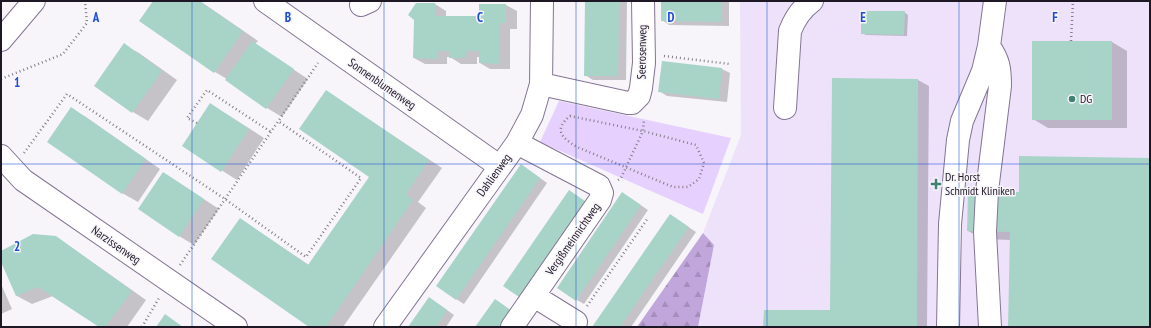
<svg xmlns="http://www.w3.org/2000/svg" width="1151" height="328" font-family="'PT Sans Narrow',sans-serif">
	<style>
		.built { fill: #eee2fb }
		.forest { fill: url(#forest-firs) }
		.park { fill: #e6d0fd }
		.shadow { fill: #0003 }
		.building { fill: #a8d4c8 }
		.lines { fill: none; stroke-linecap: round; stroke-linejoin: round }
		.minor-casing { stroke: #847593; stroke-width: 24 }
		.path { stroke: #847f89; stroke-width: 2.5; stroke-dasharray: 1 3; stroke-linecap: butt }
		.minor { stroke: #fff; stroke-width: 22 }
		.grid { fill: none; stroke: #1d4ed8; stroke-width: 1; stroke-opacity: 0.55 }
		.poi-dot { fill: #408273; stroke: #f7f4fa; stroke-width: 1.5 }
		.labels { text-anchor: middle; stroke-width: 3; stroke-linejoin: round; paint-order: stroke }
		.street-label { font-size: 12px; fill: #1e1824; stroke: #f7f4fa }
		.poi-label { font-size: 12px; fill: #1e1824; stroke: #f7f4fa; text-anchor: start }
		.grid-label { font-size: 13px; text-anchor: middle; font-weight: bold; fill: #1d4ed8; stroke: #f7f4fa; stroke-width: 3; stroke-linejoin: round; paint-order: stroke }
	</style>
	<defs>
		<pattern id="forest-firs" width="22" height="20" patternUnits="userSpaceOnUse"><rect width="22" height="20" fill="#c1a6db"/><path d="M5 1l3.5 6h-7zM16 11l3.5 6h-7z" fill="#a58ebc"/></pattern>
	</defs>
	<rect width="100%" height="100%" fill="#f7f4fa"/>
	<path class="built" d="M740 1H1150V327H698L714 245 703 233 741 135Z"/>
	<path class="forest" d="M703 233 714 245 698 327H637Z"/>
	<path class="park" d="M559 101 731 138 703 214 540 142Z"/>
	<path class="shadow" d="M154 1H200L258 41 255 44 308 79 282 117 267 108 227 79 215 72Z
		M586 1H627L626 80H593L585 75Z
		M662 1H729V26L669 25 662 20Z
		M417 4H435L446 11V17H480V5H506L517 11V29H510V69H490L480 63V57H477V64H461L450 57H447V64H425L414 58Z
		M904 12 908 15 907 36 866 35 862 33Z
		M1112 42 1127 51V128H1048L1033 119Z
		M124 45 139 53 177 80 148 121 133 112Z
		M663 62 722 69 730 73 727 102 667 96 659 91Z
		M833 79 918 80 929 86 927 327H764L831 311Z
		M326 91 442 168 418 202 426 208 343 327H311L240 219 309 265 370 177Z
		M71 109 86 117 160 169 138 202 122 193Z
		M225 113 264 138 237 180 183 146Z
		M1150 159V327H1009L1011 240 983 239 968 231 1020 193Z
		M529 170 547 183 464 304 456 299Z
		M164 173 219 209 194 245 179 236Z
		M630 198 648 210 584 304 577 300Z
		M678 220 696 232 631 327H594Z
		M55 237 71 247 146 300 127 327H101L53 296 32 304 17 296 1 260V252Z
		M1 284 12 309 1 314Z
		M437 303 454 315 446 327H409Z"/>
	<path class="building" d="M153 1H199L243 31 214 73 139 21Z
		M585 1H619L618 76H584Z
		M661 1H722L721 22 661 21Z
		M416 3H435V16H479V4H506V23H500L499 64 479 63V51H467L466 58H449V51H437V59L413 58 414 20 408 15Z
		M861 11H905L904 35 861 34Z
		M252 41 294 69 266 109 225 80Z
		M1032 41H1112V120H1032Z
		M124 43 162 71 132 113 94 86Z
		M662 61 722 68 719 99 658 92Z
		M832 78 918 79 917 327H763L764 310H830Z
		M326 90 429 160 406 194 413 200 326 327H309L211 259 240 218 308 265 369 177 299 129Z
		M210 103 249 129 221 172 182 146Z
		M71 107 146 159 122 194 47 142Z
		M1019 156 1150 158V327H1008L1010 232 967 231 968 191 1019 192Z
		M521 164 540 178 456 300 436 286Z
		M163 172 204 199 179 237 138 209Z
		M569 190 588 203 522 299 503 286Z
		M622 192 641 205 576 301 557 288Z
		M670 214 689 227 656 274 620 327H592Z
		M33 234 56 236 132 291 105 327H99L38 287 16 296 1 262V251Z
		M429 297 447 310 436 327H408Z
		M495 299 512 311 500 327H475Z
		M165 314 183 327H156Z"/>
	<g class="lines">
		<defs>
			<path id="minor" d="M265 1 499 166
				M361 5 370 1
				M1 40 34 1
				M989 46C999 61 1000 68 1000 86L987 191 985 232 990 327
				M541 84 628 103H632L639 96 641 88 644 63 643 1
				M785 108 790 31C795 18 801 9 812 1
				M1 156 23 180 236 327
				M534 296 576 322
				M385 327 517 143 532 115 541 84 542 1
				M512 327 600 200 602 193 599 186 517 143
				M948 327 950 224 958 140 962 121 983 71 989 46 995 1"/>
		</defs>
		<use href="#minor" class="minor-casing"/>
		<path class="path" d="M1071 41 1073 1
			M664 56 730 64
			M1 79 63 54 87 23 85 1
			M570 116 643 131 696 145 704 163 699 179 688 187H673L577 147C562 138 553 130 570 116Z
			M197 123 187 118 207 90 271 132
			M24 153 67 94 225 199 306 257 361 178 278 121
			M618 180 621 178 643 131 644 119
			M180 265 318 63
			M587 306 648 218
			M142 327 159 298"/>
		<use href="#minor" class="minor"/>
	</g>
	<path class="grid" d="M192 1V327M384 1V327M576 1V327M767 1V327M959 1V327M1 164H1150"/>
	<g class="poi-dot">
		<circle cx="1072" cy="99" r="4"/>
		<path d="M934 178h4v4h4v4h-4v4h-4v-4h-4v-4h4z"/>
	</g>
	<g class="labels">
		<g class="street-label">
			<text transform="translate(642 52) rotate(-89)" y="4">Seerosenweg</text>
			<text transform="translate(382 84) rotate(35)" y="4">Sonnenblumenweg</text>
			<text transform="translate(494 175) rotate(-54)" y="4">Dahlienweg</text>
			<text transform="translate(573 239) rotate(-55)" y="4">Vergißmeinnichtweg</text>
			<text transform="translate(116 245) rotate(35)" y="4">Narzissenweg</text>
		</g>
		<g class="poi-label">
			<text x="1080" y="103">DG</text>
			<text x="945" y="181">Dr. Horst<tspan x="945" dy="14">Schmidt Kliniken</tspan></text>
		</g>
	</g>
	<g class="grid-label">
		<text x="96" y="22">A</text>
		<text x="288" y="22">B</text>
		<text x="480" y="22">C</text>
		<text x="671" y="22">D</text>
		<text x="863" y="22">E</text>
		<text x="1055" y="22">F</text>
		<text x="17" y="87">1</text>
		<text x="17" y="251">2</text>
	</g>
	<rect width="1151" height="328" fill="none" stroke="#1e1824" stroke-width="4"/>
</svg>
